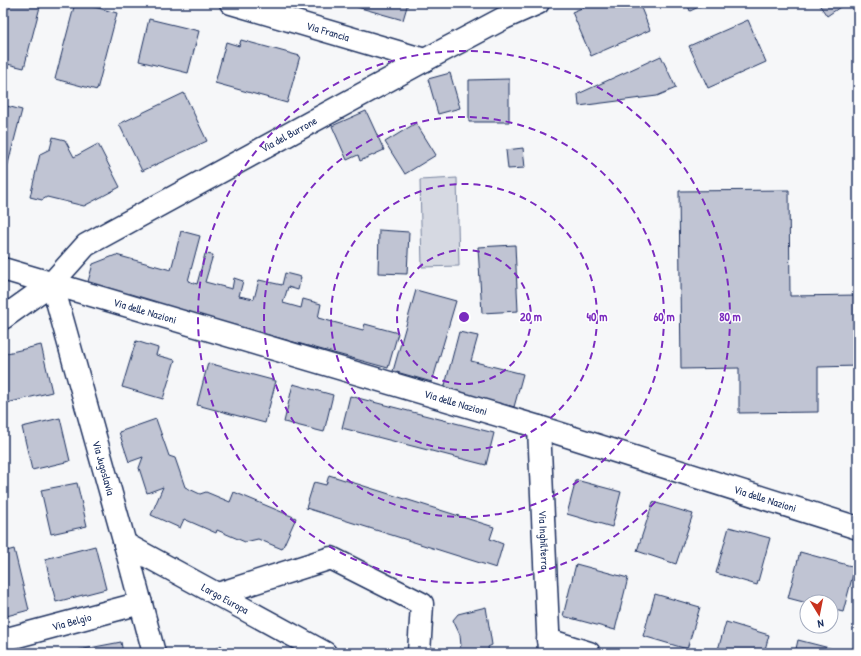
<svg xmlns="http://www.w3.org/2000/svg" width="861" height="656" font-family="'Patrick Hand',sans-serif">
	<style>
		.green { fill: #d6d9e2; stroke: #7884a0 }
		.building { fill: #c0c4d3; stroke: #1b2f5e }
		.lines { fill: none; stroke-linecap: round; stroke-linejoin: round }
		.street-casing { stroke: #1b2f5e; stroke-width: 25 }
		.secondary-casing { stroke: #1b2f5e; stroke-width: 25 }
		.street { stroke: #fff; stroke-width: 22 }
		.secondary { stroke: #fff; stroke-width: 22 }
		.ring { fill: none; stroke: #7b2cbf; stroke-width: 2; stroke-dasharray: 7 5 }
		.labels { text-anchor: middle; stroke-width: 3; stroke-linejoin: round; paint-order: stroke }
		.street-label { font-size: 11px; fill: #1b2f5e; stroke: #fff }
		.centre { fill: #7b2cbf; stroke: #fff; stroke-width: 2 }
		.ring-label { font-size: 12px; text-anchor: middle; font-weight: bold; fill: #7b2cbf; stroke: #fff; stroke-width: 3; stroke-linejoin: round; paint-order: stroke }
	</style>
	<rect width="100%" height="100%" fill="#f6f7f9"/>
	<filter id="ink" filterUnits="userSpaceOnUse"><feTurbulence type="fractalNoise" baseFrequency=".025" numOctaves="2"/><feDisplacementMap in="SourceGraphic" scale="8" xChannelSelector="R" yChannelSelector="G"/><feConvolveMatrix kernelMatrix="1 2 1 2 8 2 1 2 1" color-interpolation-filters="sRGB"/></filter>
	<g filter="url(#ink)">
		<path class="green" d="M457 178 459 266 422 267 420 180Z"/>
		<path class="building" d="M3 3H41L24 68 3 63Z
			M75 3H79L117 13 97 90 55 79Z
			M358 3H408L403 20 357 7Z
			M594 3H639L650 30 591 56 572 12Z
			M687 3H707L690 11Z
			M818 3H846L827 16Z
			M149 19 199 31 188 73 139 61Z
			M748 20 766 62 708 88 689 46Z
			M241 40 300 56 287 103 215 83 226 42 239 46Z
			M661 56 676 88 657 96 579 106 578 94Z
			M450 73 460 108 438 114 428 79Z
			M509 79V122H469V80Z
			M184 93 207 141 142 171 119 124Z
			M3 105 22 110 3 183Z
			M366 111 384 150 360 161 358 155 347 160 332 126Z
			M416 123 436 155 405 174 385 142Z
			M53 137 65 140 74 157 98 144 120 187 84 206 47 197 42 200 30 197 40 154 50 149Z
			M523 148 525 168 508 169 506 150Z
			M789 190 790 296 858 295V366L818 367V412L739 413V368L681 369 679 191Z
			M379 230 409 232 407 274 378 273Z
			M181 231 200 236 188 281 197 284 205 254 213 255 205 282 232 289 234 278 243 281 239 296 254 299 259 280 282 285 285 273 301 277 298 290 288 287 283 303 301 308 303 299 321 304 318 318 363 330 365 324 398 333 388 368 87 285 93 264 116 255 171 270Z
			M515 245 518 311 482 313 478 247Z
			M416 290 456 301 432 382 393 371Z
			M459 332 478 336 471 361 523 374 514 407 444 389Z
			M136 341 158 348 156 355 175 360 163 399 122 387Z
			M41 345 52 392 7 403 3 388V354Z
			M208 363 276 381 265 423 197 405Z
			M293 384 333 395 324 432 284 422Z
			M350 396 494 433 486 465 342 428Z
			M60 418 70 461 32 470 22 427Z
			M156 419 169 456 175 458 185 487 200 494 206 492 230 502 234 492 296 518 282 549 258 539 245 542 217 530 216 533 184 519 180 528 151 515 163 487 147 493 139 468 143 457 129 462 119 432Z
			M329 475 494 527 490 539 503 544 496 568 306 508 314 482 326 485Z
			M576 480 621 492 612 527 567 514Z
			M77 483 87 526 51 534 41 490Z
			M653 502 693 514 676 564 637 551Z
			M729 527 770 538 757 585 716 573Z
			M95 546 106 589 56 602 45 559Z
			M14 549 29 610 3 617V552Z
			M800 552 855 567 843 612 831 609V602H807V603L788 598Z
			M576 564 628 578 615 630 563 616Z
			M655 594 700 607 687 649 643 636Z
			M486 607 492 645 488 647 489 653H456L461 646 460 635 453 620 458 614Z
			M726 622 769 635 764 653H717Z
			M798 640 841 651V653H795Z
			M121 642 123 653H80L79 650Z
			M221 645 227 653H211Z"/>
		<g class="lines">
			<defs>
				<g id="street">
					<path id="s1" d="M231 3 425 60"/>
					<path d="M3 318 52 283"/>
					<path id="s2" d="M539 427 549 653"/>
					<path id="s3" d="M125 544 325 653"/>
					<path d="M218 594 331 558 422 604 419 653"/>
					<path id="s4" d="M3 640 141 603"/>
					<path d="M548 640 589 653"/>
				</g>
				<g id="secondary">
					<path id="s5" d="M3 269 539 427 858 528"/>
					<path id="s6" d="M52 283 86 245 425 60 504 18 538 3"/>
					<path id="s7" d="M52 283 125 544 154 653"/>
				</g>
			</defs>
			<use href="#street" class="street-casing"/>
			<use href="#secondary" class="secondary-casing"/>
			<use href="#street" class="street"/>
			<use href="#secondary" class="secondary"/>
		</g>
	</g>
	<g class="ring">
		<circle cx="464" cy="317" r="67"/>
		<circle cx="464" cy="317" r="133"/>
		<circle cx="464" cy="317" r="200"/>
		<circle cx="464" cy="317" r="266"/>
	</g>
	<g class="labels">
		<g class="street-label">
			<text dy="4" stroke="none"><textPath href="#s1" startOffset="101">Via Francia</textPath></text>
			<text dy="4" stroke="none"><textPath href="#s6" startOffset="282">Via del Burrone</textPath></text>
			<text dy="4" stroke="none"><textPath href="#s5" startOffset="148">Via delle Nazioni</textPath></text>
			<text dy="4" stroke="none"><textPath href="#s5" startOffset="472">Via delle Nazioni</textPath></text>
			<text dy="4" stroke="none"><textPath href="#s7" startOffset="192">Via Jugoslavia</textPath></text>
			<text dy="4" stroke="none"><textPath href="#s5" startOffset="796">Via delle Nazioni</textPath></text>
			<text dy="4" stroke="none"><textPath href="#s2" startOffset="113">Via Inghilterra</textPath></text>
			<text dy="4" stroke="none"><textPath href="#s3" startOffset="114">Largo Europa</textPath></text>
			<text dy="4" stroke="none"><textPath href="#s4" startOffset="71">Via Belgio</textPath></text>
		</g>
	</g>
	<circle cx="464" cy="317" r="6" class="centre"/>
	<g class="ring-label">
		<text x="531" y="321">20 m</text>
		<text x="597" y="321">40 m</text>
		<text x="664" y="321">60 m</text>
		<text x="730" y="321">80 m</text>
	</g>
	<rect width="861" height="656" fill="none" stroke="#fff" stroke-width="16"/>
	<rect x="8" y="8" width="845" height="640" fill="none" stroke="#1b2f5e" stroke-width="1.5" filter="url(#ink)"/>
	<g transform="translate(819 614) rotate(170)"><circle r="19" fill="#ffffff" stroke="#a4acbf"/>
	<path d="M0-3L7 15L0 10L-7 15Z" fill="#c8321e"/>
	<text y="-6" font-size="11" font-weight="bold" text-anchor="middle" fill="#1b2f5e">N</text>
	</g>
</svg>
